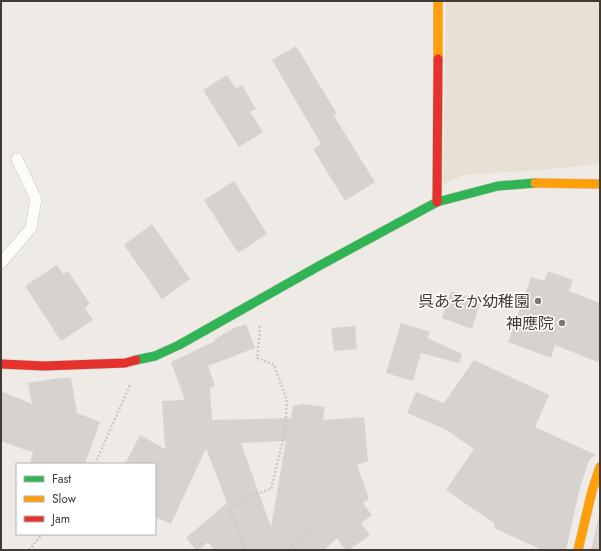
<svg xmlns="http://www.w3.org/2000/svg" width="601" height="551" font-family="Jost,'Noto Sans JP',sans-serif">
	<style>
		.education { fill: #e9e0d5 }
		.building { fill: #d6d2cd; fill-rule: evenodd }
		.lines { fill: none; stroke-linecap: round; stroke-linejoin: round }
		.lane-casing { stroke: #cac7c2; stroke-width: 12 }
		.fast-casing { stroke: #cfc8be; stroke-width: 10 }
		.slow-casing { stroke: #cfc8be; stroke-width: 10 }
		.jam-casing { stroke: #cfc8be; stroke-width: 10 }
		.path { stroke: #ccc9c5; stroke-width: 2.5; stroke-dasharray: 2 2; stroke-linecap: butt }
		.lane { stroke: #fcfcfb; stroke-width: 11 }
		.fast { stroke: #30b455; stroke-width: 9 }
		.slow { stroke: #ff9f0a; stroke-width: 9 }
		.jam { stroke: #e5322d; stroke-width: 9 }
		.poi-dot { fill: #7f7872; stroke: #fff; stroke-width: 1.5 }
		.labels { text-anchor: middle; stroke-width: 3; stroke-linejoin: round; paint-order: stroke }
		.poi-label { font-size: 16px; fill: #433a33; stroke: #fff; text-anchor: end }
	</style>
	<rect width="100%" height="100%" fill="#eeebe6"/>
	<path class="education" d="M446 1H600V164L541 170 464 175 443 184Z"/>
	<path class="building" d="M296 46 337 114 334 116 375 182 345 201 313 149 321 144 272 60Z
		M227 75 236 89 242 85 256 109 250 112 263 132 239 147 203 90Z
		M234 181 267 234 238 253 204 200Z
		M152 224 190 279 162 299 124 245Z
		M57 265 63 274 68 271 90 304 85 308 93 320 61 341 25 286Z
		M548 271 573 280 569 291 600 303V363L555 345 551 358 508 342 531 277 544 281Z
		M451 291 481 300 472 329 442 318Z
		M401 323 430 332 427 338 462 354 459 363 421 353 413 381 386 373Z
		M246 324 255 348 208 366 215 386 210 388 212 420 291 418 293 406 302 404 325 407 323 420 364 417 368 461 357 465 369 499 363 503 372 515 361 523 370 535 349 550H345L337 538 324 550H214L208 542 199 550H196L186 538 227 503 206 448 171 524 155 517V464H125L140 435 165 449 162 401 185 400 171 362 215 341V339L234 328ZM286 441 271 527 241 443Z
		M355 326 357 349 334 351 331 328Z
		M474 360 549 395 535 427 596 455 591 458 588 463 580 487 566 550H542L494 528 495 524 446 490 474 449 445 429 407 413 416 392 444 403Z
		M59 378H71L77 413 100 422 85 464H30L33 452 26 450 1 441V391L32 404 28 383Z
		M600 511V550H591Z"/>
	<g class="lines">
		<defs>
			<path id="lane" d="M1 263 31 228 36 199 17 159"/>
			<path id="fast" d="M136 360 155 356 179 345 317 267 437 202 498 186 535 183"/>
			<path id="slow" d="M438 59V1
				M535 183 600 184
				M578 550 592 491 600 467"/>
			<path id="jam" d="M437 202 438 59
				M1 364 44 366 125 363 136 360"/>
		</defs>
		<use href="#lane" class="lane-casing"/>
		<use href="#fast" class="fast-casing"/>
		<use href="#slow" class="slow-casing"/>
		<use href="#jam" class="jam-casing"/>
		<path class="path" d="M95 464 130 385
			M29 550 42 534
			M246 550 229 509 245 498 271 489 285 432 287 400 274 365 257 358 260 330 259 325
			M288 550 318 522"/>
		<use href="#lane" class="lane"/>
		<use href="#fast" class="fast"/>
		<use href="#slow" class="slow"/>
		<use href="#jam" class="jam"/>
	</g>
	<g class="poi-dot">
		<circle cx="538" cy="301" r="4"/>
		<circle cx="562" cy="323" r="4"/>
	</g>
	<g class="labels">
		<g class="poi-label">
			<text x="530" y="307">呉あそか幼稚園</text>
			<text x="554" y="329">神應院</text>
		</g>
	</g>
	<rect width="601" height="551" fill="none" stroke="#433a33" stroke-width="4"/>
	<rect x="16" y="463" width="140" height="72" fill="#ffffff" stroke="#b4b0ad"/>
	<rect x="24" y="476" width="20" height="6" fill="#30b455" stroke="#b4b0ad"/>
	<text x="52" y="483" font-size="12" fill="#433a33">Fast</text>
	<rect x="24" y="496" width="20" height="6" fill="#ff9f0a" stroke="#b4b0ad"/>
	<text x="52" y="503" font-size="12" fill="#433a33">Slow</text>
	<rect x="24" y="516" width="20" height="6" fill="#e5322d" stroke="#b4b0ad"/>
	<text x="52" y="523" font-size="12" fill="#433a33">Jam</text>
</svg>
